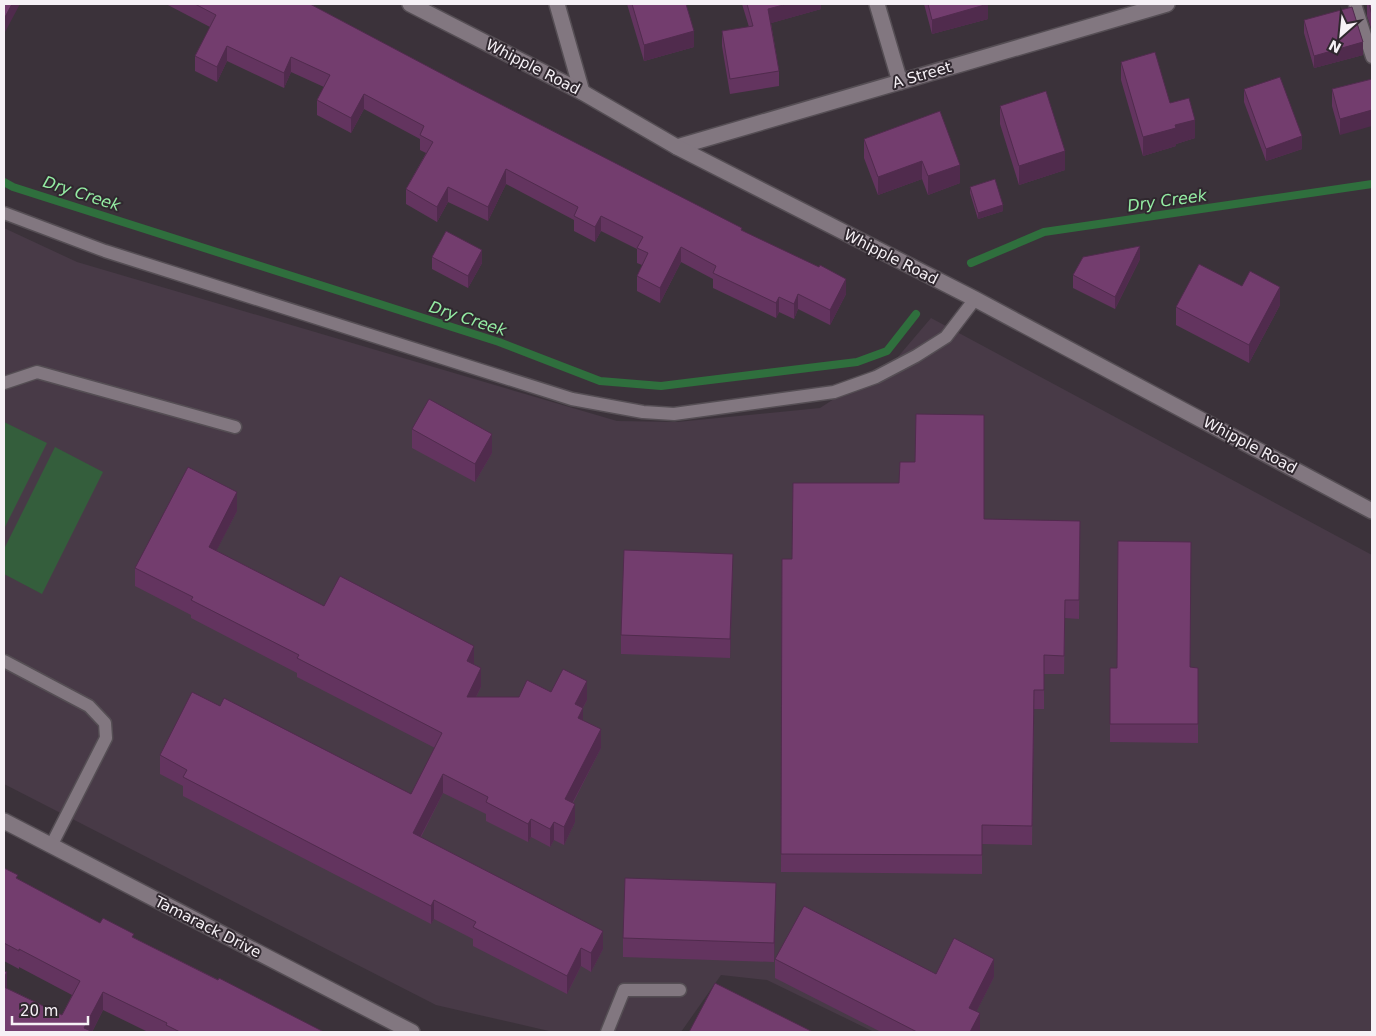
<svg xmlns="http://www.w3.org/2000/svg" width="1376" height="1036" font-family="'DejaVu Sans',sans-serif">
	<style>
		.built { fill: #483a47 }
		.green { fill: #345e3c }
		.lines { fill: none; stroke-linecap: round; stroke-linejoin: round }
		.stream { stroke: #2f6f3d; stroke-width: 8 }
		.lane-casing { stroke: #554e54; stroke-width: 15 }
		.street-casing { stroke: #554e54; stroke-width: 18 }
		.secondary-casing { stroke: #554e54; stroke-width: 18 }
		.lane { stroke: #827780; stroke-width: 12 }
		.street { stroke: #827780; stroke-width: 15 }
		.secondary { stroke: #827780; stroke-width: 15 }
		.wall { fill: #63345f }
		.shaded-wall { fill: #502b4d }
		.building { fill: #733d6e; stroke: #502b4d }
		.labels { text-anchor: middle; stroke-width: 4; stroke-linejoin: round; paint-order: stroke }
		.street-label { font-size: 15px; fill: #f6f1f6; stroke: #30282f }
		.water-label { font-size: 16px; font-style: italic; fill: #94eca3; stroke: #30282f }
	</style>
	<rect width="100%" height="100%" fill="#3b323a"/>
	<path class="built" d="M4 228 77 262 617 421 677 422 820 408 897 358 931 318 1372 555V1032H874L767 980 721 975 681 1032H553L436 1005 4 784Z"/>
	<path class="green" d="M4 422 47 443 4 529Z
		M55 447 103 472 42 594 4 574V549Z"/>
	<g class="lines">
		<path class="stream" d="M4 182 13 187 499 342 600 381 661 386 857 362 887 351 916 314
			M971 263 1044 232 1372 184"/>
		<defs>
			<path id="lane" d="M1355 4 1372 57
				M4 213 105 251 572 399 643 412 674 414 834 392 876 377 916 356 946 337 975 299
				M4 383 37 372 235 427
				M4 661 89 706 105 723 106 738 51 846
				M607 1032 624 990H680"/>
			<path id="street" d="M557 4 582 92
				M877 4 900 82
				M677 147 1167 4
				M4 821 412 1032"/>
			<path id="secondary" d="M410 4 582 92 677 147 975 299 1372 511"/>
		</defs>
		<use href="#lane" class="lane-casing"/>
		<use href="#street" class="street-casing"/>
		<use href="#secondary" class="secondary-casing"/>
		<use href="#lane" class="lane"/>
		<use href="#street" class="street"/>
		<use href="#secondary" class="secondary"/>
	</g>
	<path class="wall" d="M166 4H310L461 84 742 230 846 294 830 325 798 309 794 319 779 312 776 318 713 288V279L681 262 660 303 637 291V276L642 265 637 263V249L601 231 595 242 574 231V220L506 184 488 221 448 202 437 222 406 204V189L426 153 420 150V139L364 109 351 133 317 115V100L324 87 291 72 284 88 227 61 217 82 195 71V56L210 27Z
		M627 4H686L694 47 644 61Z
		M742 4H821V9L771 23 779 71V86L730 94 722 46V31L749 27Z
		M924 4H987L988 19 932 34Z
		M1367 4H1372V31L1367 16Z
		M1304 20 1363 55 1314 68 1304 33Z
		M1121 62 1170 103 1195 138 1176 144V146L1143 156 1121 80Z
		M1372 79 1340 135 1332 106V89Z
		M1244 89 1302 149 1266 161 1244 102Z
		M1000 106 1065 170 1019 185 1000 124Z
		M940 111 960 183 928 195 922 179 878 195 864 158V139Z
		M970 187 1003 211 978 219 970 193Z
		M432 257 482 263 468 288 432 269Z
		M1140 259 1115 309 1073 288V275Z
		M1242 286 1280 305 1249 363 1176 325V307Z
		M412 429 492 453 475 482 412 448Z
		M237 511 216 551 324 606 474 665 481 687 476 697H519L551 692 587 700 583 708V720L601 748 573 803 575 822 564 845 554 840 550 847 531 837 528 842 486 821V814L443 793 421 837 603 949 591 972 581 966 567 994 473 946V939L434 919 431 924 183 796V786L160 774V755L220 706 411 794 435 748 297 677V673L191 618V615L135 586V568Z
		M984 519 1080 539 1079 619 1065 618 1064 674H1044V709H1034L1032 845 982 844V874L781 872 782 559H792Z
		M733 572 730 658 621 654V635Z
		M1110 668H1198V743L1110 742Z
		M4 868 18 879 100 923 134 938 324 1032H148L103 1010 92 1032 7 988 62 1015 72 995 19 967V969L4 961Z
		M776 901 774 962 623 957V938Z
		M775 959 936 974 994 977 976 1012 980 1032H881L775 978Z"/>
	<path class="shaded-wall" d="M12 4H20L4 34V19Z
		M787 4H821V9L768 24V9Z
		M988 4V19L932 34V20Z
		M694 31V47L644 61V45Z
		M1363 42V55L1314 68V56Z
		M227 46V61L217 82V67Z
		M291 57V72L284 88V73Z
		M364 94V109L351 133V118Z
		M1372 110V126L1340 135V119Z
		M1195 120V138L1176 144V146L1143 156V137L1175 125Z
		M1302 136V149L1266 161V149Z
		M1065 151V170L1019 185V166Z
		M922 161V179L878 195V177Z
		M960 165V183L928 195V176Z
		M506 169V184L488 221V207Z
		M448 187V202L437 222V207Z
		M1003 205V211L978 219V213Z
		M601 216V231L595 242V227Z
		M1140 246V259L1115 309V297Z
		M681 247V262L660 303V288Z
		M482 250V263L468 288V276Z
		M846 279V294L830 325V310Z
		M1280 287V305L1249 363V345Z
		M798 294V309L794 319V304Z
		M779 297V312L776 318V303Z
		M492 434V453L475 482V464Z
		M237 492V511L209 565V547Z
		M733 554V572L730 658V639Z
		M474 646V664L467 661Z
		M481 668V687L467 715V697Z
		M587 681V700L575 723V704Z
		M583 708V727L578 718Z
		M601 729V748L565 817V799Z
		M443 774V793L413 851V833Z
		M575 804V822L564 845V827Z
		M531 819V837L528 842V824Z
		M554 822V840L550 847V829Z
		M776 883V901L774 962V943Z
		M434 900V919L431 924V906Z
		M603 931V949L591 972V953Z
		M581 948V966L567 994V976Z
		M994 959V977L969 1026V1008Z
		M7 972V991L4 996V978Z
		M103 992V1010L92 1032 84 1028Z
		M980 1013V1032H970Z"/>
	<path class="building" d="M4 4H12L4 19Z
		M195 4H310L461 84 742 228 741 230 819 267 820 265 846 279 830 310 798 294 794 304 779 297 776 303 713 273 716 266 681 247 660 288 637 276 648 253 637 248 643 237 601 216 595 227 574 216 578 207 506 169 488 207 448 187 437 207 406 189 433 142 420 135 424 126 364 94 351 118 317 100 330 75 291 57 284 73 227 46 217 67 195 56 216 15Z
		M632 4H686L694 31 644 45Z
		M747 4H787L768 9 779 71 730 79 722 31 753 26Z
		M928 4H988L932 20Z
		M1369 4H1372V15Z
		M1352 7 1363 42 1314 56 1304 20Z
		M1155 52 1170 103 1189 98 1195 120 1175 125 1176 128 1143 137 1121 62Z
		M1280 77 1302 136 1266 149 1244 89Z
		M1372 79V110L1340 119 1332 89Z
		M1046 91 1065 151 1019 166 1000 106Z
		M940 111 960 165 928 176 922 161 878 177 864 139Z
		M995 179 1003 205 978 213 970 187Z
		M446 231 482 250 468 276 432 257Z
		M1140 246 1115 297 1073 275 1083 257Z
		M1199 264 1242 286 1250 271 1280 287 1249 345 1176 307Z
		M429 399 492 434 475 464 412 429Z
		M916 414 984 415V519L1080 521 1079 600H1065L1064 656 1044 655V690H1034L1032 826 982 825V855L781 854 782 559H792L793 483H899L900 462H915Z
		M188 467 237 492 209 547 324 606 340 576 474 646 467 661 481 668 467 697H519L527 680 551 692 563 669 587 681 575 704 583 708 578 718 601 729 565 799 575 804 564 827 554 822 550 829 531 819 528 824 486 802 488 797 443 774 413 833 603 931 591 953 581 948 567 976 473 927 476 922 434 900 431 906 183 777 187 770 160 755 192 692 220 706 224 698 411 794 442 733 297 658 299 655 191 600 193 597 135 568Z
		M1118 541 1191 542 1190 667 1198 668V724H1110V668H1117Z
		M624 550 733 554 730 639 621 635Z
		M4 868 18 875 16 878 100 923 103 918 134 934 132 937 218 980 219 978 324 1032H180L166 1025 167 1023 103 992 84 1028 93 1032H4V987L62 1015 80 981 19 949V951L4 943Z
		M625 878 776 883 774 943 623 938Z
		M804 906 936 974 954 938 994 959 969 1008 980 1013 970 1032H917L775 959Z
		M4 971 7 972 4 978Z
		M715 983 813 1032H689Z"/>
	<g class="labels">
		<g class="street-label">
			<text transform="translate(533 67) rotate(27)" y="5">Whipple Road</text>
			<text transform="translate(922 75) rotate(-16)" y="5">A Street</text>
			<text transform="translate(891 257) rotate(27)" y="5">Whipple Road</text>
			<text transform="translate(1250 445) rotate(28)" y="5">Whipple Road</text>
			<text transform="translate(208 927) rotate(27)" y="5">Tamarack Drive</text>
		</g>
		<g class="water-label">
			<text transform="translate(82 193) rotate(18)" y="6">Dry Creek</text>
			<text transform="translate(1167 200) rotate(-8)" y="6">Dry Creek</text>
			<text transform="translate(468 318) rotate(18)" y="6">Dry Creek</text>
		</g>
	</g>
	<rect width="1376" height="1036" fill="none" stroke="#f6f1f6" stroke-width="10"/>
	<g transform="translate(1341 35) rotate(207)" stroke="#30282f" stroke-width="4" paint-order="stroke">
	<path d="M0-4L9 19L0 12L-9 19Z" fill="#f6f1f6"/>
	<text y="-8" font-size="14" font-weight="bold" text-anchor="middle" fill="#f6f1f6">N</text>
	</g>
	<path d="M12 1016v8h76v-8" fill="none" stroke="#f6f1f6" stroke-width="2.5"/>
	<text x="20" y="1016" font-size="15" fill="#f6f1f6" stroke="#30282f" stroke-width="4" paint-order="stroke">20 m</text>
</svg>
